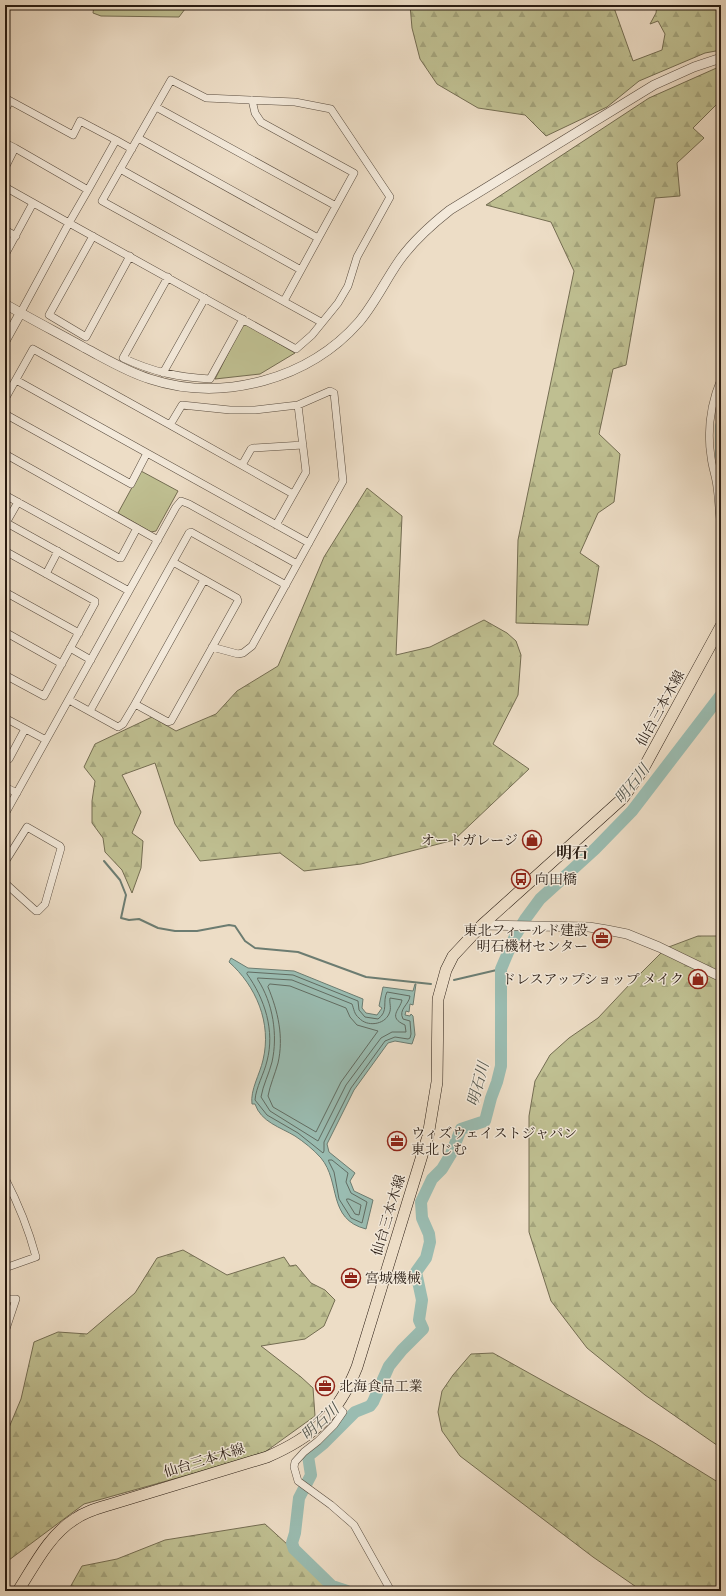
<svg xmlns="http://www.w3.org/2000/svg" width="726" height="1596" font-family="'Sorts Mill Goudy','Noto Serif JP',serif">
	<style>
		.green { fill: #bfbf91; stroke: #746d52 }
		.forest { fill: url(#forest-firs); stroke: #746d52 }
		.water { fill: #9abcb1; stroke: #6c7c71 }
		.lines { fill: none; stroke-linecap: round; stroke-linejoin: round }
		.shore { stroke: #616c62; stroke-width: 1 }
		.stream { stroke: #6c7c71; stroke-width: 2 }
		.river { stroke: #9abcb1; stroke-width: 12 }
		.minor-casing { stroke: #594c3f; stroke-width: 8 }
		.tertiary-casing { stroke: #594c3f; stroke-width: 10 }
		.primary-casing { stroke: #281b12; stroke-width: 12 }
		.minor { stroke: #f3e9da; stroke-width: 7 }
		.tertiary { stroke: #f3e9da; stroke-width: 9 }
		.primary { stroke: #edddc6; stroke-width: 11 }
		.labels { text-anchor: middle; stroke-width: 3; stroke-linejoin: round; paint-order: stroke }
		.street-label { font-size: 14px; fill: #281b12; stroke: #f3e9da }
		.poi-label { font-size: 14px; fill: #281b12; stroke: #f3e9da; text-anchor: start }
		.water-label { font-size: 15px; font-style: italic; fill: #50534a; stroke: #f3e9da }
		.quarter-label { font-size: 16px; font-weight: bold; fill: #281b12; stroke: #f3e9da }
	</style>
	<defs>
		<pattern id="forest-firs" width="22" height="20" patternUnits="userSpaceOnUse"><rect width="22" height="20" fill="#bfbf91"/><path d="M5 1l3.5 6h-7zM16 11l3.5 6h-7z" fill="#a4a47c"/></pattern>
	</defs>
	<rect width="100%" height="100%" fill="#edddc6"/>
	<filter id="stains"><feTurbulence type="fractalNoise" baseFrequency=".005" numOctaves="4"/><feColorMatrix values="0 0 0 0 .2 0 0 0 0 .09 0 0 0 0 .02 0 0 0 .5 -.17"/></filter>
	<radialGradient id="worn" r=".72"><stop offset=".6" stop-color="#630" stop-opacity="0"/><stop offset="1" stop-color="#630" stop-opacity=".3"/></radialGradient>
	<path class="green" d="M94 5H188L179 17 101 16 93 13Z
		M247 325 295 353 260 374 215 379 242 326Z
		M141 471 178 491 156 531 151 532 118 513Z"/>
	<path class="forest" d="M410 5H613L633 61 662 50 665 34 658 21 650 24 656 13 657 5H721V50L705 53 639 81 607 107 546 136 525 115 478 108 437 84 420 59 412 28Z
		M721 66V100L693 128 704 138 677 163 680 196 655 198 626 365 613 369 599 434 620 454 614 502 598 513 580 553 599 566 588 625 516 623 518 540 574 271 551 222 486 205 649 98Z
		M367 488 402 516 396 655 430 647 484 620 507 633 516 641 521 655 518 695 493 744 529 769 454 840 361 864 304 871 280 853 200 861 175 824 155 763 122 775 141 812 132 833 143 841 141 868 132 893 122 870 105 852 103 838 92 823V801L95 781 84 767 95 744 152 717 176 731 216 714 237 691 278 666 324 557Z
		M698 936H721V1448L645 1395 587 1348 551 1301 529 1232V1116L535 1081 550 1055 569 1038 598 1018 630 984 666 948Z
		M183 1250 227 1275 284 1257 290 1266 296 1265 311 1283 325 1290 335 1300 324 1326 305 1339 261 1346 301 1377 313 1388 315 1416 265 1452 188 1475 84 1504 5 1563V1437L21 1399 34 1342 58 1332 87 1334 135 1293 157 1258Z
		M493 1353 653 1442 721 1484V1591H642L593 1557 460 1456 442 1431 438 1412 442 1391 453 1375 471 1354Z
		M265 1524 288 1545 329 1587 336 1591H68L82 1566 117 1559 165 1540Z"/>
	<path class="water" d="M231 958 248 968 294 971 363 999 362 1008 366 1013 377 1015 382 1008 379 1006 383 987 413 991 415 984H416L413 1005 410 1004 409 1012 406 1011 405 1015 410 1016 411 1014 413 1016 415 1035 412 1044 395 1041 388 1043 354 1090 327 1144 329 1152 355 1173 350 1181 354 1191 373 1200 366 1229C327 1219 341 1182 321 1158 313 1149 304 1142 295 1136 280 1127 261 1122 255 1104H252C250 1090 260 1074 263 1060 272 1023 256 986 229 962Z"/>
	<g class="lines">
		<path class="shore" d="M248 972 293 975 358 1001 359 1010 365 1017 378 1019C389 1011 382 1002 387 992L410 996C409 1005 398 1009 403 1019L410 1021 411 1034 410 1038 408 1039 395 1037 385 1041 351 1088 324 1142V1151L323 1153 298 1133 267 1115 255 1100C256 1087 264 1074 267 1061 275 1031 265 999 247 974Z
			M258 978 292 980 352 1004C354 1009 354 1014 359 1018 367 1027 384 1025 389 1014 392 1008 389 1003 390 998L402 1000C400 1010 387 1017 405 1025L406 1032H392L381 1038 346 1085 318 1141 270 1111 261 1097C263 1085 269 1074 272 1062 278 1035 273 1003 258 980Z
			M270 984 290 986 346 1008 350 1017 357 1025 378 1031 341 1082 316 1132 273 1107 268 1096C270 1085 275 1074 278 1063 284 1037 278 1011 268 987Z
			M329 1160H332L348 1173 346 1182 351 1193 367 1202 362 1223 351 1218 339 1199 334 1172 329 1162Z
			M347 1199H349L361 1205 359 1215 355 1214 347 1201Z"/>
		<path class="stream" d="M104 861 120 880 126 895 121 918 129 920 139 919 158 928 175 931H197L229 925 235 926 245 941 255 948 298 952 366 977 431 984
			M454 980 501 969"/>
		<path class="river" d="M721 426V456
			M347 1591 332 1586 294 1549 292 1543 295 1533 299 1498 311 1475 308 1456 324 1443 355 1412 370 1406 373 1402 389 1366 402 1350 423 1329 419 1320 422 1300 416 1272 426 1258 430 1242 429 1234 422 1218 421 1202 432 1179 442 1169 451 1154 461 1129 485 1121 491 1098 497 1082 501 1066V969L515 936 526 918 540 899 595 849 632 811 721 695"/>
		<defs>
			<path id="minor" d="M5 98 73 135 80 121 116 140 88 190 15 148
				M252 100 255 113 261 122 354 173 284 301
				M156 107 336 206
				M5 110 10 101
				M138 138 318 238
				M116 140 132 149
				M5 143 15 148 5 168
				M120 169 301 270
				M5 187 69 223 88 190
				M5 230 16 236
				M93 236 49 315 86 337 130 256
				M5 255 33 203
				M168 277 123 358C153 372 177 377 210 379L243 319
				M21 312 69 223 296 349 312 335 338 303 348 286 357 257 390 197 331 109 295 102 206 98 171 80 102 201 321 322
				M163 373 205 298
				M721 379C711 403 707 431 711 457 712 467 716 477 717 487 719 501 719 514 721 527
				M5 399 33 349 170 425 182 405 230 410H255L298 405 330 391 334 393 343 481 252 646 243 653 238 654 212 647
				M5 414 131 484 147 453 16 380
				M170 425 293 494
				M147 453 309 543
				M5 454 158 540
				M242 465 251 449 253 448 303 445
				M5 495 119 558H121L137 528
				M5 522 129 591 176 507 181 501 189 504 297 564
				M6 523 18 502
				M276 525 306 472 298 405
				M5 551 95 601V603L44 696 5 675
				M46 574 58 551
				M5 592 79 633
				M5 632 62 664
				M70 648 91 660
				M69 700 118 727 123 724 135 704 168 722 171 721 238 601 237 598 173 562
				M135 704 204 580
				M90 711 189 533 191 532 286 585
				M5 718 46 740
				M5 759H9L25 729
				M5 787 17 793
				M5 814 129 591
				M5 862 27 827 60 846 61 848 45 904 38 911H36L5 883
				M5 1178C19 1205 28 1227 36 1257L5 1268
				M5 1299H16L5 1332
				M337 1406 343 1412 334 1425 318 1441 304 1452 295 1462 294 1467 298 1481 331 1505 354 1525 391 1591"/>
			<path id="tertiary" d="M5 304C31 319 58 333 85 348 106 359 127 372 150 379 223 403 309 379 359 322 375 303 385 281 399 261 413 241 431 225 450 210L654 85 694 67 721 58
				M5 341 21 312
				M482 925 589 927 607 930 627 934 659 947 721 977"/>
			<path id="primary" d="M18 1591C34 1566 49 1535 75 1519 86 1511 99 1508 112 1504L267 1457C313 1437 338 1415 357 1367L428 1136 437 1082 438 999 446 970 453 956 482 925 623 798 642 771 721 626"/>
		</defs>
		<use href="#minor" class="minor-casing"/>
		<use href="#tertiary" class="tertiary-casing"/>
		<use href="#primary" class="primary-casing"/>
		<use href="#minor" class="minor"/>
		<use href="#tertiary" class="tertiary"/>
		<use href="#primary" class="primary"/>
	</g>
	<defs>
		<symbol id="shop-ring" viewBox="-11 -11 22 22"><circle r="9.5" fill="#f3e9da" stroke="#8f2418" stroke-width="1.5"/><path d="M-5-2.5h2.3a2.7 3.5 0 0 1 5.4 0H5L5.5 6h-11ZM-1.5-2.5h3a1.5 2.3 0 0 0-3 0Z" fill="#8f2418"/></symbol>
		<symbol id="bus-ring" viewBox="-11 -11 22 22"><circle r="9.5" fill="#f3e9da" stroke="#8f2418" stroke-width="1.5"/><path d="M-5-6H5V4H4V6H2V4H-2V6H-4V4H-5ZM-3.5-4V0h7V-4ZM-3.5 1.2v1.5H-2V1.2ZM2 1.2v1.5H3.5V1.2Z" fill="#8f2418"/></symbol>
		<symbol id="office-ring" viewBox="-11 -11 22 22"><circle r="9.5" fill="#f3e9da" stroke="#8f2418" stroke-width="1.5"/><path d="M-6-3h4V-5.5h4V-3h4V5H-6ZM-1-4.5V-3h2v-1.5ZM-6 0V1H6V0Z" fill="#8f2418"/></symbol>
	</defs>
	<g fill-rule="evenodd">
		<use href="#shop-ring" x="521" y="829" width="22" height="22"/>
		<use href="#bus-ring" x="510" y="868" width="22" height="22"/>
		<use href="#office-ring" x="591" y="927" width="22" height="22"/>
		<use href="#shop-ring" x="687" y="968" width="22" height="22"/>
		<use href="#office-ring" x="386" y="1130" width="22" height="22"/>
		<use href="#office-ring" x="340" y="1267" width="22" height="22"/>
		<use href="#office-ring" x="314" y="1375" width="22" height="22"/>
	</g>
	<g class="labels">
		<g class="street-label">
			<text transform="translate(660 708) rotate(-61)" y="5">仙台三本木線</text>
			<text transform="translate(388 1215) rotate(-73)" y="5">仙台三本木線</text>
			<text transform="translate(204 1460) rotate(-17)" y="5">仙台三本木線</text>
		</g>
		<g class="poi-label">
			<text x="518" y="845" text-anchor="end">オートガレージ</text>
			<text x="535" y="884">向田橋</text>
			<text x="588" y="935" text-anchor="end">東北フィールド建設<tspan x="588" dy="16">明石機材センター</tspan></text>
			<text x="684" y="984" text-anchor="end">ドレスアップショップ メイク</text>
			<text x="411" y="1138">ウィズウェイストジャパン<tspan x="411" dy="16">東北じむ</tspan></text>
			<text x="365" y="1283">宮城機械</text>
			<text x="339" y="1391">北海食品工業</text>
		</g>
		<g class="water-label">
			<text transform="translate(632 784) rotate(-51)" y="5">明石川</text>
			<text transform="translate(478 1084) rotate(-75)" y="5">明石川</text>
			<text transform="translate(320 1422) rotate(-43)" y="5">明石川</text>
		</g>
		<g class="quarter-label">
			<text x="572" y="858">明石</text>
		</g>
	</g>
	<rect width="726" height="1596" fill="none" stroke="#edddc6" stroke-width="20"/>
	<rect x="6" y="6" width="714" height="1584" fill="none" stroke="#281b12" stroke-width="2"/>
	<rect x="10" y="10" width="706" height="1576" fill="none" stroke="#281b12"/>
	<rect width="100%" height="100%" filter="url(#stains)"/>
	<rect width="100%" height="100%" fill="url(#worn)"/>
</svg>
